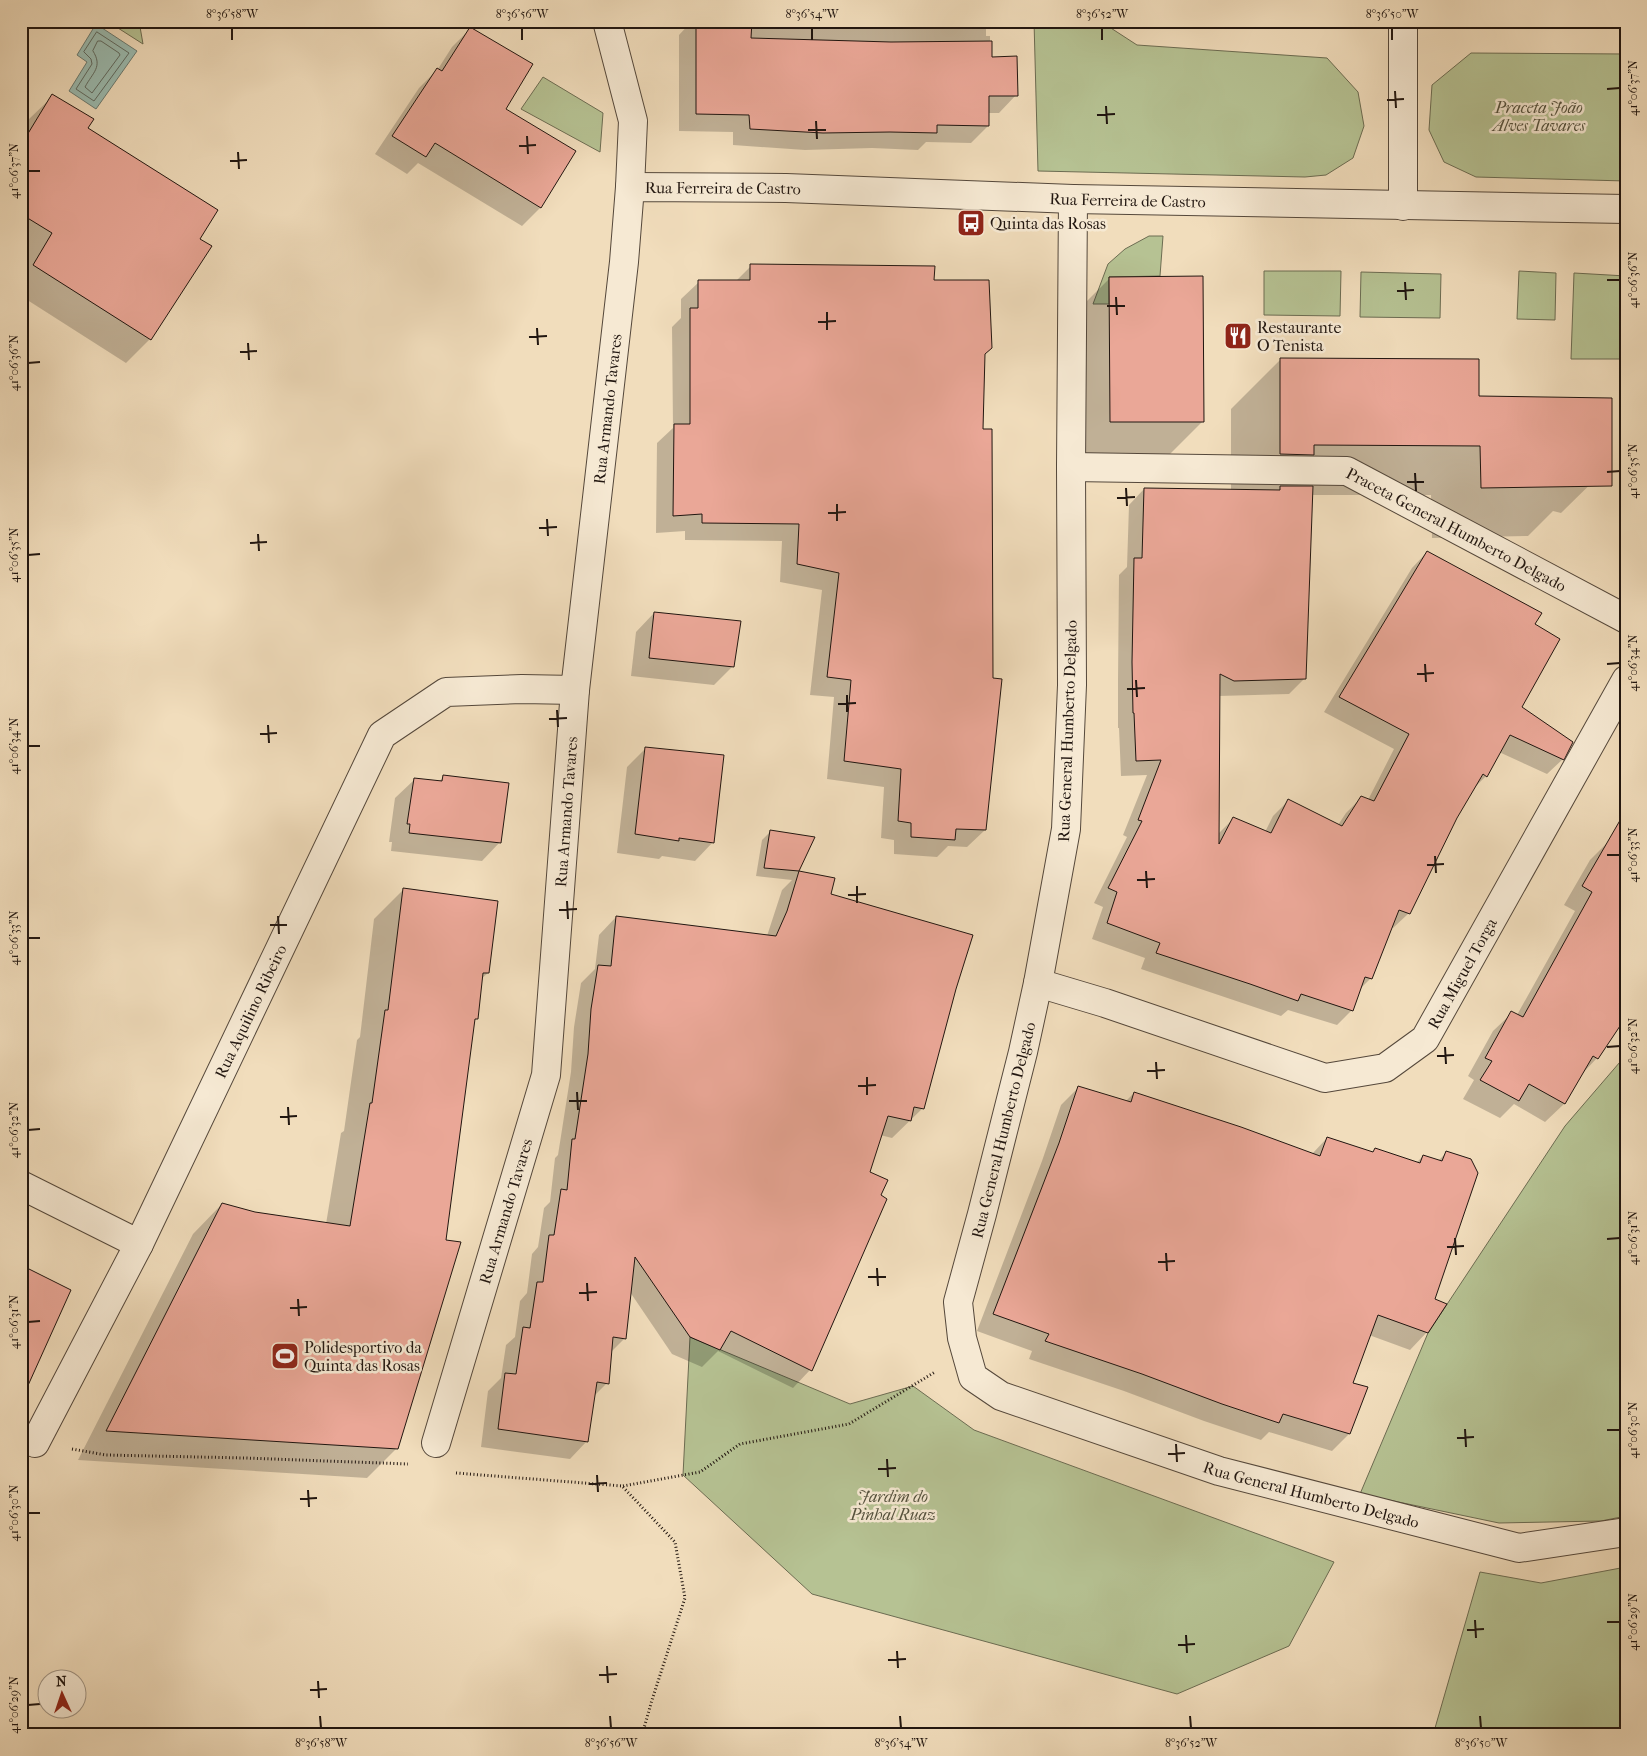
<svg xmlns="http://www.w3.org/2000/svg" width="1647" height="1756" font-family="'IM FELL French Canon',serif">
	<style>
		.green { fill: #b6c293; stroke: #6c6c52 }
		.water { fill: #9bbcb1; stroke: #6a7a71 }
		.shadow { fill: #0003 }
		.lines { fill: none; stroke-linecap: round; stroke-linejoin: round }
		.shore { stroke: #5e6960; stroke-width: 1 }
		.building { fill: #eaa797; stroke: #211610 }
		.minor-casing { stroke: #55483b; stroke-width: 30 }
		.tertiary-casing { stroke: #55483b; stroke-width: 30 }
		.path { stroke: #211610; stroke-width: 3; stroke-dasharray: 1 2.5; stroke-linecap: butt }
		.minor { stroke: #f6e9d3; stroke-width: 28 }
		.tertiary { stroke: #f6e9d3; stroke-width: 28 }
		.ticks { fill: none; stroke: #211610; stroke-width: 2 }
		.labels { text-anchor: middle; stroke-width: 5; stroke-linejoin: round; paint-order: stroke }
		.park-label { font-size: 16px; font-style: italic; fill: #55523e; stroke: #f6e9d3 }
		.street-label { font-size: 16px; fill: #211610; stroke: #f6e9d3 }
		.poi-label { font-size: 16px; fill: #211610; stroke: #f6e9d3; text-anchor: start }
		.neatline { fill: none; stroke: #211610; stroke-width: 2 }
		.ticks-label { font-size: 12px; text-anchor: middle; fill: #211610 }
	</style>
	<rect width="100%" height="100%" fill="#f1ddbc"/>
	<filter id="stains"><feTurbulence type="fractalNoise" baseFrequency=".004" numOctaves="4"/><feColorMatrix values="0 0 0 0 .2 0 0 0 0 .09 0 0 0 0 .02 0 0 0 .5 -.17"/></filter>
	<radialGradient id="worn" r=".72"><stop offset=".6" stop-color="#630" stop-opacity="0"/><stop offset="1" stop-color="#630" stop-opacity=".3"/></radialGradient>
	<path class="green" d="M107 21H139L143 44Z
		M1034 21H1100L1137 45 1327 58 1358 92 1364 126 1353 158 1326 175 1305 177 1038 171Z
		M1471 53 1626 54V181L1476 177 1444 162 1429 130 1432 85Z
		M543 77 603 113 600 152 521 109Z
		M1149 236H1163L1160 276 1109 277V304H1093L1108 264 1125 249Z
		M1264 271H1341L1340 316 1264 315Z
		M1519 271 1556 273 1555 320 1517 319Z
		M1361 272 1441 274 1440 318 1360 317Z
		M1574 273 1626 276V359H1571Z
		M1626 1055V1516L1601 1521 1499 1523 1360 1494 1428 1333 1565 1126Z
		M690 1337 850 1404 913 1386 974 1430 1334 1562 1289 1646 1177 1694 812 1594 683 1475Z
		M1626 1567V1735H1433L1480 1572 1541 1583Z"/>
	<path class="water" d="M96 24 137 51 96 109 69 91 87 62 77 55Z"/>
	<path class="shadow" d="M692 21H986V36H990V58L1016 95 999 113H988V126L971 143 926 142 918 150 872 148 805 150 733 145V132L679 131V35Z
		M470 29 504 110 575 152 540 208 522 226 418 163 407 174 375 154 419 88 438 69 452 47Z
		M53 96 199 239 150 339 126 363 21 296V270L29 257 21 252V132L29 119Z
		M751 266 933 281 984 355 982 430 985 830 967 847 948 846 937 857 894 854V840L881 838 884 787 827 779 834 697 810 695 822 590 780 582 782 541 685 540V531L656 533 657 443 673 428 672 327 681 318V299L699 282 736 281Z
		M1110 278 1202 422 1153 471H1061L1060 328Z
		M1281 359 1478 397 1611 464 1561 513 1553 511 1528 536 1432 538 1431 495H1311L1304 679 1289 694 1219 696 1218 834 1233 819 1265 832 1273 816 1289 800 1338 825 1346 813 1362 797 1368 800 1394 749 1324 712 1412 568 1427 552 1533 625 1520 708 1563 759 1547 774 1499 752 1486 776 1473 789 1456 818 1409 913 1393 928 1391 927 1371 978 1359 990 1352 1010 1337 1025 1288 1010 1281 1016 1141 969 1145 958 1092 939 1103 907 1094 903 1127 837 1123 835 1147 775 1121 776 1119 728H1118V678L1119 575 1127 567 1129 505 1144 489 1231 491V409Z
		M654 613 733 666 714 685 631 676 636 632Z
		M646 748 713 842 695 861 662 856 659 859 617 853 627 767Z
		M444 777 500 842 482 861 391 851 392 842H389L395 798 414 780 438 782Z
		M771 831 814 838 798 872 834 879 830 895 955 988 923 1108 892 1138 880 1135 810 1370 793 1388 718 1351 702 1367 672 1354 630 1292 625 1338 611 1352 607 1383 593 1397 587 1441 570 1459 481 1447 488 1391 501 1378 506 1345 515 1337 520 1301 527 1293 532 1254 538 1247 544 1208 550 1202 555 1158 558 1155 571 1072 574 1027 581 983 595 969 599 935 616 917 767 936 782 890 792 880 756 876 762 840Z
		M1609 841 1626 1015 1597 1058 1581 1075 1564 1104 1545 1122 1514 1104 1500 1118 1463 1099 1474 1080 1468 1076 1493 1031 1512 1013 1517 1015 1575 911 1564 905 1590 860Z
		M403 890 488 973 481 979 477 1018 473 1022 396 1449 367 1478 78 1460 193 1234 222 1204 254 1214 326 1224 341 1133 344 1131 357 1040 360 1037 374 919Z
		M1079 1087 1126 1101 1134 1093 1312 1154 1327 1138 1372 1153 1375 1150 1416 1163 1423 1156 1438 1161 1446 1153 1433 1300 1427 1332 1410 1350 1369 1335 1351 1383 1366 1388 1349 1434 1332 1451 1269 1432 1261 1440 1204 1421 1124 1391 1029 1359 1032 1351 977 1331 1042 1161 1061 1105Z"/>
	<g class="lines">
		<path class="shore" d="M97 32 129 53 94 101 76 89 92 64 91 59 84 52Z
			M98 41H101L119 53 120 55 92 93 85 87C93 72 103 67 93 51Z"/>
	</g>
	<path class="building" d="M696 21H752L751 38 891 42 992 41V57L1017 56 1018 96H989V126L937 125V133L890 132 823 133 750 129 749 115 696 114Z
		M470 27 533 64 506 109 576 151 541 208 435 143 426 157 392 136 437 68 442 71Z
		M52 94 94 119 88 128 218 210 200 239 212 246 151 340 33 265 52 233 21 214V145Z
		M750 264 935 266 934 280H989L992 348 985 354 983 429H992L993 678 1002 679 986 830 956 829 955 840 911 837V823L898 821 901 769 844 761 851 680 827 677 839 573 797 564 799 524 702 523V514L673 516 674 424H690V308H698V280H750Z
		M1203 276 1204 422H1110L1109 277Z
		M1280 358 1479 359V396L1612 398V486L1481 488 1480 446 1314 445V455L1280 454Z
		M1280 486H1313L1306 679 1234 681 1220 674 1219 844 1233 817 1271 833 1288 799 1342 826 1361 796 1374 801 1409 734 1339 697 1427 551 1542 613 1535 624 1560 639 1522 707 1573 742 1564 760 1510 735 1487 777 1483 774 1457 818 1410 914 1399 910 1372 979 1365 977 1353 1011 1301 994 1298 1001 1250 984 1156 953 1160 943 1107 923 1117 892 1108 888 1142 821 1138 820 1161 760 1136 761 1134 713H1133L1132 662 1134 558H1142L1144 488 1280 490Z
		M654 612 741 621 734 667 649 658Z
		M645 747 724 755 714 843 679 838V841L635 834Z
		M443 775 509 783 501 843 409 833 410 824H407L414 778 442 781Z
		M1626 810V1017L1598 1059 1593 1056 1565 1104 1529 1084 1519 1101 1480 1080 1492 1061 1485 1058 1511 1011 1523 1017 1592 892 1582 886Z
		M770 830 815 837 799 871 764 868Z
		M799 871 835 878 831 894 973 935 956 989 924 1109 914 1107 911 1121 888 1116 870 1172 888 1180 881 1195 887 1199 812 1371 731 1331 720 1350 690 1337 635 1257 626 1339 613 1337 609 1384 597 1382 588 1442 498 1429 505 1373 516 1374 523 1327 530 1328 537 1282H543L549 1235H554L561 1189 567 1190 572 1139H575L588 1054 591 1009 598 965 611 966 616 916 776 936 787 911Z
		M403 888 498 901 489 973H483L478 1019H475L446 1240 461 1242 398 1449 106 1431 222 1203 255 1212 350 1226 370 1103H372L385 1010H388Z
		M1078 1086 1131 1102 1134 1092 1241 1127 1320 1156 1327 1137 1373 1152 1375 1148 1420 1163 1423 1155 1442 1161 1446 1151 1471 1159 1478 1173 1435 1299 1447 1304 1428 1333 1378 1315 1353 1383 1368 1387 1350 1434 1283 1414 1279 1423 1222 1404 1142 1374 1045 1341 1049 1334 993 1314 1059 1143Z
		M21 1265 71 1290 21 1401Z"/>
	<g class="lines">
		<defs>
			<g id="minor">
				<path d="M607 21 633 121 630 187"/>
				<path d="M1403 21V206"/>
				<path id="s1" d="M1073 199 1071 467 1072 685 1066 829 1038 983 1023 1052 982 1214 958 1302 962 1338 973 1377 1001 1396 1219 1471 1519 1548 1626 1532"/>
				<path id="s2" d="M1071 467 1347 471 1626 619"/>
				<path id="s3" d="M1038 983 1105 1003 1325 1078 1385 1068 1425 1039 1626 680"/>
				<path d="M35 1443 139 1244"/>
				<path id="s4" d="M436 1443 546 1075 575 690"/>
			</g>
			<g id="tertiary">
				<path id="s5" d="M21 1185 139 1244 382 735 446 692 522 689 575 690 624 262 630 187 786 188 1073 199 1626 209"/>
			</g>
		</defs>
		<use href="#minor" class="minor-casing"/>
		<use href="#tertiary" class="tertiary-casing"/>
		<path class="path" d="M72 1449 106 1455 245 1458 408 1464
			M456 1473 622 1486 675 1542 685 1598 652 1700 642 1735
			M623 1486 700 1472 740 1444 849 1424 935 1372"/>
		<use href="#minor" class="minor"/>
		<use href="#tertiary" class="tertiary"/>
	</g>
	<path class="ticks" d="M232 28V40M522 28V40M812 28V40M1102 28V40M1392 28V40M1607 89 1620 88M1395 91 1396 108M1387 100 1404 99M1106 106 1107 124M1097 115 1115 114M816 121 817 139M808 130H826M527 136 528 154M519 146 536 145M238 152 239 169M230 161 247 160M28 171H40M1607 280H1620M1405 282 1406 300M1397 291 1414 290M1116 297 1117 315M1107 306H1125M827 312V330M818 322 836 321M537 328 538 345M529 337 547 336M248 343 249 360M240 352 257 351M28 363 40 362M1607 472 1620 471M1415 473 1416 491M1407 482H1424M1126 488 1127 506M1117 498 1135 497M837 504V521M828 513 846 512M547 519 548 536M539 528 557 527M258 534 259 551M250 543 267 542M28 555 40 554M1425 664 1426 682M1607 664 1620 663M1417 674 1434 673M1136 680 1137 697M1127 689 1145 688M847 695V712M838 704 856 703M557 710 558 727M549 719 567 718M268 725 269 743M260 734 277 733M28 746H40M1607 855H1620M1435 856 1436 873M1427 865 1444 864M1146 871 1147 888M1137 880 1155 879M857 886V903M848 895 866 894M567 901 568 919M559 910 577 909M278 916 279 934M270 925H287M28 938H40M1445 1047 1446 1064M1607 1047 1620 1046M1437 1056 1454 1055M1156 1062 1157 1079M1147 1071 1165 1070M867 1077V1095M858 1086 876 1085M577 1092 578 1110M569 1101H587M288 1107 289 1125M280 1117 297 1116M28 1130 40 1129M1455 1238 1456 1255M1607 1239 1620 1238M1447 1247 1464 1246M1166 1253 1167 1271M1158 1262 1175 1261M877 1268 878 1286M868 1277H886M587 1283 588 1301M579 1293 597 1292M298 1299 299 1316M290 1308 307 1307M28 1322 40 1321M1465 1429 1466 1447M1607 1430H1620M1457 1438 1474 1437M1176 1444 1177 1462M1168 1454 1185 1453M887 1459 888 1477M878 1469 896 1468M597 1475 598 1492M589 1484 607 1483M308 1490 309 1507M300 1499 317 1498M28 1513H40M1475 1620 1476 1638M1607 1622H1620M1467 1630 1484 1629M1186 1635 1187 1653M1178 1645 1195 1644M897 1651 898 1668M888 1660 906 1659M607 1666 608 1683M599 1675 617 1674M318 1681 319 1698M310 1690 327 1689M28 1705 40 1704M320 1716 321 1728M610 1716 611 1728M900 1716 901 1728M1190 1716 1191 1728M1480 1716 1481 1728"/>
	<defs>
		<symbol id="bus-square" viewBox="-11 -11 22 22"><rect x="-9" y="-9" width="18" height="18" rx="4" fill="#8f2418" stroke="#f6e9d3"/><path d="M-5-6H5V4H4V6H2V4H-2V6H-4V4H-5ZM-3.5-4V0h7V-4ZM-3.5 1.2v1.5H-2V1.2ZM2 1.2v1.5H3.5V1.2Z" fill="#fff"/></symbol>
		<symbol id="restaurant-square" viewBox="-11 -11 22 22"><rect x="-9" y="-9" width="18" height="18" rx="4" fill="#8f2418" stroke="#f6e9d3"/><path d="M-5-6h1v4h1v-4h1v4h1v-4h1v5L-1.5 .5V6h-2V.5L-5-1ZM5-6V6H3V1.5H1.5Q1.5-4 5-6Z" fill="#fff"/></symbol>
		<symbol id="stadium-square" viewBox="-11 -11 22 22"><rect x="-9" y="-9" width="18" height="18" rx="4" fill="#8f2418" stroke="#f6e9d3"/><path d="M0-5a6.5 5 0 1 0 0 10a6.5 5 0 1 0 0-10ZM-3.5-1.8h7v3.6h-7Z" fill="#fff"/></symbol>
	</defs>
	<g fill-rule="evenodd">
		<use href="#bus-square" x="955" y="207" width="32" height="32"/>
		<use href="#restaurant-square" x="1222" y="320" width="32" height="32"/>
		<use href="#stadium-square" x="269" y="1340" width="32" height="32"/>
	</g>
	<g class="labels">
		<g class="park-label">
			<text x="1539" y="113">Praceta João<tspan x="1539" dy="18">Alves Tavares</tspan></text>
			<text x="893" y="1502">Jardim do<tspan x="893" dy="18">Pinhal Ruaz</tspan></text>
		</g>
		<g class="street-label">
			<text dy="6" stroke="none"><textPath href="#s5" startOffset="1501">Rua Ferreira de Castro</textPath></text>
			<text dy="6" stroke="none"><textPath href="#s5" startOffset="1906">Rua Ferreira de Castro</textPath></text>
			<text dy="6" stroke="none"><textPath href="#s5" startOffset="1185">Rua Armando Tavares</textPath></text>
			<text dy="6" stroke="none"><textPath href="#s2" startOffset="400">Praceta General Humberto Delgado</textPath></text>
			<text transform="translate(1067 731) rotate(-88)" y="6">Rua General Humberto Delgado</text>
			<text dy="6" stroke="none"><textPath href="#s4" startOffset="648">Rua Armando Tavares</textPath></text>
			<text dy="6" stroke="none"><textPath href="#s3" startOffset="488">Rua Miguel Torga</textPath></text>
			<text dy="6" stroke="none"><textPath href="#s5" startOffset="390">Rua Aquilino Ribeiro</textPath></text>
			<text transform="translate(1003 1130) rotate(-76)" y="6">Rua General Humberto Delgado</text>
			<text dy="6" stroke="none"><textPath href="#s4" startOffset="242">Rua Armando Tavares</textPath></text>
			<text dy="6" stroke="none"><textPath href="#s1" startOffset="1552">Rua General Humberto Delgado</textPath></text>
		</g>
		<g class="poi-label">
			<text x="990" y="229">Quinta das Rosas</text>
			<text x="1257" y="333">Restaurante<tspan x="1257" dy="18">O Tenista</tspan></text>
			<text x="304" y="1353">Polidesportivo da<tspan x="304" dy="18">Quinta das Rosas</tspan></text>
		</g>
	</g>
	<rect width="1647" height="1756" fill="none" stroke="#f1ddbc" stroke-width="55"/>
	<g transform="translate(62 1694) rotate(357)"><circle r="24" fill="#f6e9d3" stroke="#a19585"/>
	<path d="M0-4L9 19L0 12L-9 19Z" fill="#8f2418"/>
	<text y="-8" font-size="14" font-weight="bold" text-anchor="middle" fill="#211610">N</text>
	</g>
	<rect x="28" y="28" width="1592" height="1700" class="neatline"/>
	<g class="ticks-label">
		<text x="232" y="18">8°36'58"W</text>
		<text x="522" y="18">8°36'56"W</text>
		<text x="812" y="18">8°36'54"W</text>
		<text x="1102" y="18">8°36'52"W</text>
		<text x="1392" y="18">8°36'50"W</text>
		<text transform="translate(1633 88) rotate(-90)" y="4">41°06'37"N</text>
		<text transform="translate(14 171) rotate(-90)" y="4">41°06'37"N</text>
		<text transform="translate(1633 280) rotate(-90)" y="4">41°06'36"N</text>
		<text transform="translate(14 363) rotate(-90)" y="4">41°06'36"N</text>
		<text transform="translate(1633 471) rotate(-90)" y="4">41°06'35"N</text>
		<text transform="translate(14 555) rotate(-90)" y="4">41°06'35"N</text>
		<text transform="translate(1633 663) rotate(-90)" y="4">41°06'34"N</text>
		<text transform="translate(14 746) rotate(-90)" y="4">41°06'34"N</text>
		<text transform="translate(1633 855) rotate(-90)" y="4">41°06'33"N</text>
		<text transform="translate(14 938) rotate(-90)" y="4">41°06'33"N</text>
		<text transform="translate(1633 1046) rotate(-90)" y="4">41°06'32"N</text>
		<text transform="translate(14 1130) rotate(-90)" y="4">41°06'32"N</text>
		<text transform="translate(1633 1238) rotate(-90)" y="4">41°06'31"N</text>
		<text transform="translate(14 1322) rotate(-90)" y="4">41°06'31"N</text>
		<text transform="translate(1633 1430) rotate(-90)" y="4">41°06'30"N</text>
		<text transform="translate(14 1513) rotate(-90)" y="4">41°06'30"N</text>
		<text transform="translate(1633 1622) rotate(-90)" y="4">41°06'29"N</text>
		<text transform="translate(14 1705) rotate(-90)" y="4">41°06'29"N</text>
		<text x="321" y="1747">8°36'58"W</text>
		<text x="611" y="1747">8°36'56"W</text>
		<text x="901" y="1747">8°36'54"W</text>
		<text x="1191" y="1747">8°36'52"W</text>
		<text x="1481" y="1747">8°36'50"W</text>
	</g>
	<rect width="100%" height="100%" filter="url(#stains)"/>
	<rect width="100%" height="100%" fill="url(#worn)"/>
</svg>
